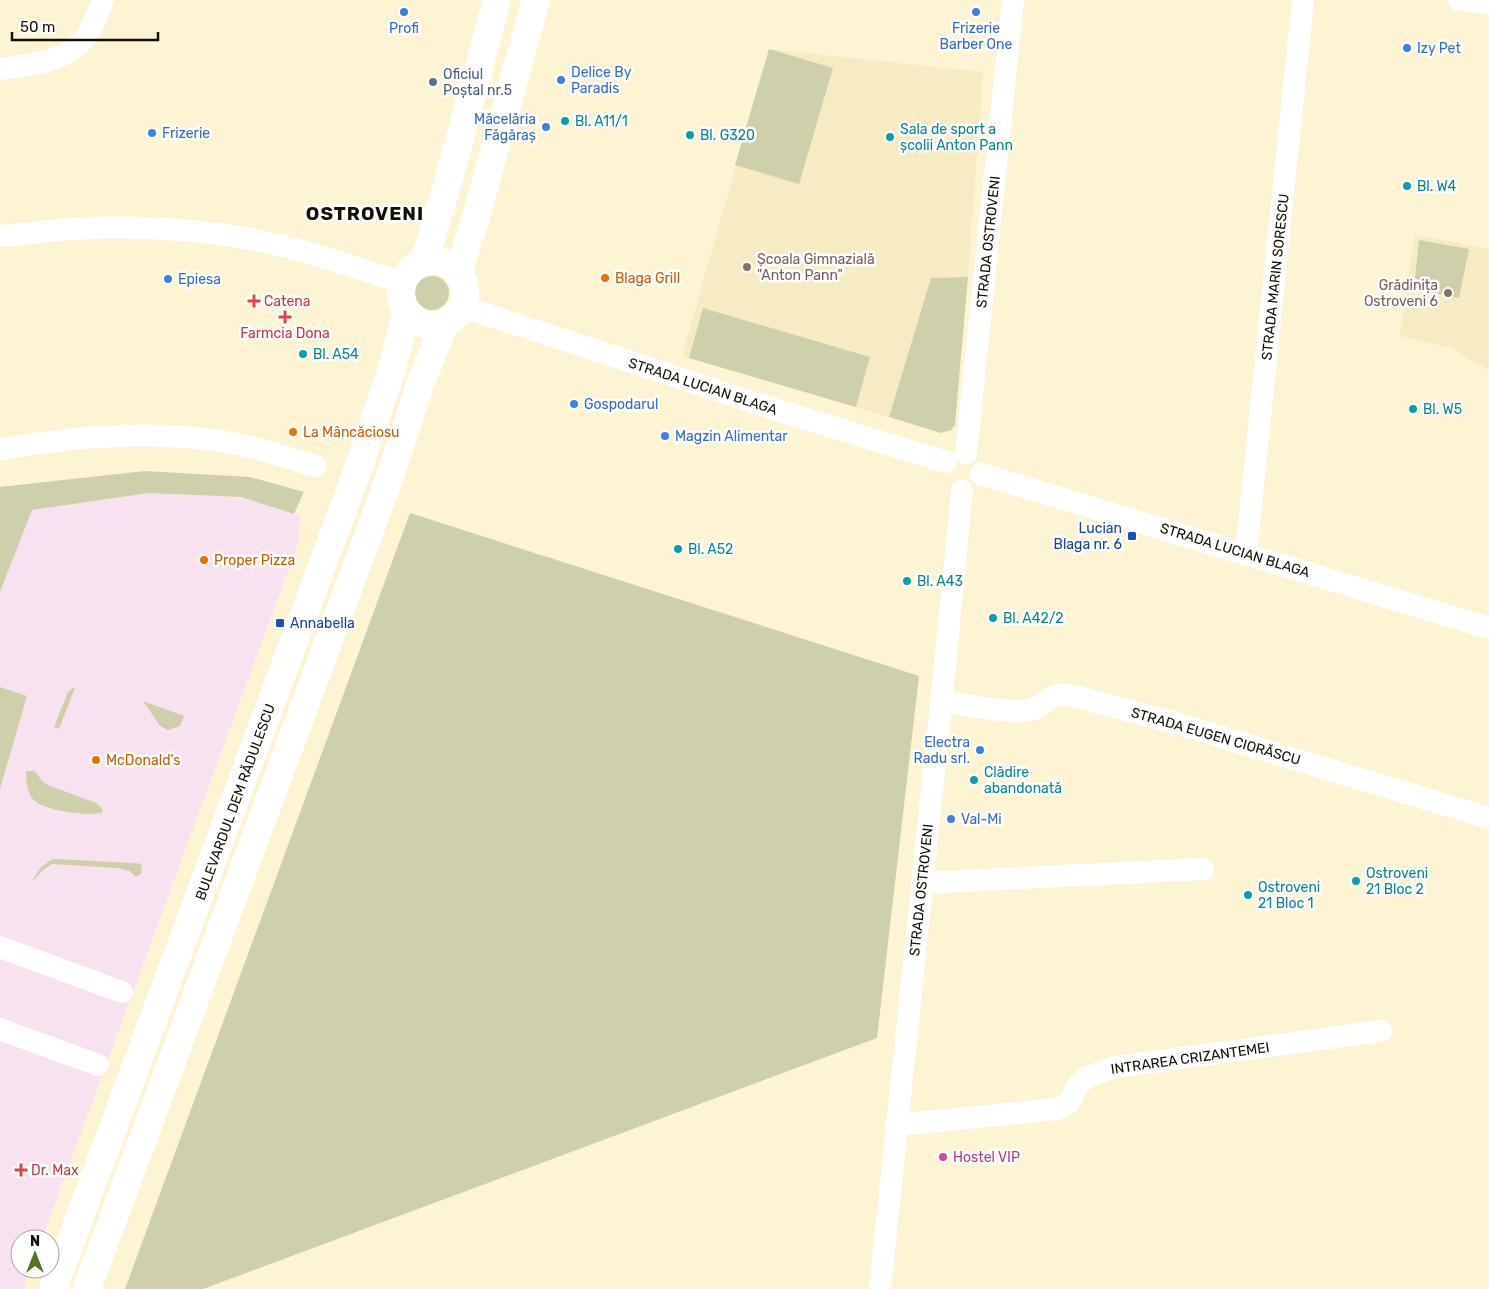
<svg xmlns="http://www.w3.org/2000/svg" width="1489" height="1289" font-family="Rubik,sans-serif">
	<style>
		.commercial { fill: #f9e2f0 }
		.built { fill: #f6ebc3 }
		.green { fill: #cdd0aa }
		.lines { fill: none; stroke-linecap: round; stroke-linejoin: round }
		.minor { stroke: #fff; stroke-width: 22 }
		.major { stroke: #fff; stroke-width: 28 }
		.shop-dot { fill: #3f7fe0; stroke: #fff; stroke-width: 2 }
		.service-dot { fill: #5c6f8a; stroke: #fff; stroke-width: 2 }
		.culture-dot { fill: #0f9aa8; stroke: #fff; stroke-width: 2 }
		.education-dot { fill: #8d6e63; stroke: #fff; stroke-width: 2 }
		.food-dot { fill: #e8710a; stroke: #fff; stroke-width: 2 }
		.health-dot { fill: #e0444e; stroke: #fff; stroke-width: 2 }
		.transit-dot { fill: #1a4fb4; stroke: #fff; stroke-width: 2 }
		.hotel-dot { fill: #d1479c; stroke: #fff; stroke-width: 2 }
		.labels { text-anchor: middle; stroke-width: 5; stroke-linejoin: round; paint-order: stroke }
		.shop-label { font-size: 14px; fill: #366cbe; stroke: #fff; text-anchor: start }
		.service-label { font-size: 14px; fill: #4e5e75; stroke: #fff; text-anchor: start }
		.culture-label { font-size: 14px; fill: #0d838f; stroke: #fff; text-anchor: start }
		.street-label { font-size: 14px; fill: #120f05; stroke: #fff }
		.education-label { font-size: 14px; fill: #785e54; stroke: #fff; text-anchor: start }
		.food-label { font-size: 14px; fill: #c56008; stroke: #fff; text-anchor: start }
		.health-label { font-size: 14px; fill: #be3a42; stroke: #fff; text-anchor: start }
		.transit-label { font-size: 14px; fill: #164399; stroke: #fff; text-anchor: end }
		.hotel-label { font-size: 14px; fill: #b23c85; stroke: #fff; text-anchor: start }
		.district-label { font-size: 19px; font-weight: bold; letter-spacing: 1px; fill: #120f05; stroke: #fff }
	</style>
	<rect width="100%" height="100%" fill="#fdf4d4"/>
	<path class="commercial" d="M149 493 241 497 301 516 298 544 42 1239H20V1269H30L23 1289H0V789L27 696 0 687V592L31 510Z"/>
	<path class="built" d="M769 49 983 72 968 277 931 278 889 417 682 356Z
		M1415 235 1489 249V370L1451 348 1400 336Z"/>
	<path class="green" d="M769 49 833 68 799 184 735 165Z
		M1419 240 1469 249 1459 298 1414 289Z
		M415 293a17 17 0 1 1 34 0a17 17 0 1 1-34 0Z
		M968 277 955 425 951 430 941 433 889 417 931 278Z
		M703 308 870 357 856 407 689 358Z
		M145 471 250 477 304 492 294 514 241 497 149 493 32 510 0 592V487Z
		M410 513 919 676 877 1038 203 1289H125Z
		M0 687 27 696 0 789Z
		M73 688H75L59 729 54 727 68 692Z
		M143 701 184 716 180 726 168 730 160 726Z
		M26 771H35L42 781 48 785 96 803 103 810 101 813C87 816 41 811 32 798 27 791 26 780 26 771Z
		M53 859 135 863 141 864 142 871 140 875 135 876 130 871 117 868 52 864 43 870 31 883 41 867Z"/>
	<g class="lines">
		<path class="minor" d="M1459 0 1489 3
			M0 69C27 65 61 63 81 42 92 30 97 15 103 0
			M0 236C24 234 48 231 72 229 140 225 212 230 279 245 321 255 361 269 402 283
			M461 306 774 409 946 462
			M0 450C79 435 163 429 242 445 266 450 291 459 315 466
			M966 453 1013 0
			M981 474 1489 628
			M1246 553 1303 0
			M941 701C961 704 1015 715 1031 710 1051 703 1048 690 1074 696L1172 722 1489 818
			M922 883 1203 869
			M0 947 122 992
			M0 1029 98 1065
			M896 1125 1057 1109 1069 1103 1078 1085 1087 1077 1115 1067 1381 1031
			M880 1289 945 665 962 491"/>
		<path class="major" d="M401 293a32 32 0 1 1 64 0a32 32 0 1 1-64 0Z
			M424 262 448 182 497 0
			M458 273 474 224 536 0
			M53 1289 358 469 391 371 407 311
			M87 1289 388 482 421 382 445 322"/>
	</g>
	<g class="shop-dot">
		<circle cx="404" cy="12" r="5"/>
		<circle cx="976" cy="12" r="5"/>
		<circle cx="1407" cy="48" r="5"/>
		<circle cx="561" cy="80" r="5"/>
		<circle cx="546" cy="127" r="5"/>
		<circle cx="152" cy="133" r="5"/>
		<circle cx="168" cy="279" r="5"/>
		<circle cx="574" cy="404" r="5"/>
		<circle cx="665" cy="436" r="5"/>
		<circle cx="980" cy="750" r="5"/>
		<circle cx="951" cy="819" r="5"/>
	</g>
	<circle class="service-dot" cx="433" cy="82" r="5"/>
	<g class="culture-dot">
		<circle cx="565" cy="121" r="5"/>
		<circle cx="690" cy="135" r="5"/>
		<circle cx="890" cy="137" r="5"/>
		<circle cx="1407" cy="186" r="5"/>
		<circle cx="303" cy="354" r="5"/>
		<circle cx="1413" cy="409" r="5"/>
		<circle cx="678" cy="549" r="5"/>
		<circle cx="907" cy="581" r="5"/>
		<circle cx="993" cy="618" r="5"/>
		<circle cx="974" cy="780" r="5"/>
		<circle cx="1356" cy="881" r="5"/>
		<circle cx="1248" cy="895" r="5"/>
	</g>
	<g class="education-dot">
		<circle cx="747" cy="267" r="5"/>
		<circle cx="1448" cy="293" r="5"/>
	</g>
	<g class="food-dot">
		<circle cx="605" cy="278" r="5"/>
		<circle cx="293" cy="432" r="5"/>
		<circle cx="204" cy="560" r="5"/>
		<circle cx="96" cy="760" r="5"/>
	</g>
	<g class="health-dot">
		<path d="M251.5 293.5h5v5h5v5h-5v5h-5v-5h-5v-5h5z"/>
		<path d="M282.5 309.5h5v5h5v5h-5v5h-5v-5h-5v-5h5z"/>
		<path d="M18.5 1162.5h5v5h5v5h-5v5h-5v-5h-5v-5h5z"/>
	</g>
	<g class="transit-dot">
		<rect x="1127" y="531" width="10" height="10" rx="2.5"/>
		<rect x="275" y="618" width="10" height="10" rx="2.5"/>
	</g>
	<circle class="hotel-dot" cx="943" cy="1157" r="5"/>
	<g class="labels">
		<g class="shop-label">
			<text x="404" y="33" text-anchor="middle">Profi</text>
			<text x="976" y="33" text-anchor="middle">Frizerie<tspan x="976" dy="16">Barber One</tspan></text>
			<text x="1417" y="53">Izy Pet</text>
			<text x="571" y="77">Delice By<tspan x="571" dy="16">Paradis</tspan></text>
			<text x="536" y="124" text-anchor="end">Măcelăria<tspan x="536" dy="16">Făgăraș</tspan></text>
			<text x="162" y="138">Frizerie</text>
			<text x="178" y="284">Epiesa</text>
			<text x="584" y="409">Gospodarul</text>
			<text x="675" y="441">Magzin Alimentar</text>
			<text x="970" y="747" text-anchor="end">Electra<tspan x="970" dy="16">Radu srl.</tspan></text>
			<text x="961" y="824">Val-Mi</text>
		</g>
		<g class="service-label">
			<text x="443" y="79">Oficiul<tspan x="443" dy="16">Poștal nr.5</tspan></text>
		</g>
		<g class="culture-label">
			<text x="575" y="126">Bl. A11/1</text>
			<text x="900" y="134">Sala de sport a<tspan x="900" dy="16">școlii Anton Pann</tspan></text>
			<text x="700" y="140">Bl. G320</text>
			<text x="1417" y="191">Bl. W4</text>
			<text x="313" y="359">Bl. A54</text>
			<text x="1423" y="414">Bl. W5</text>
			<text x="688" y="554">Bl. A52</text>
			<text x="917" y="586">Bl. A43</text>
			<text x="1003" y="623">Bl. A42/2</text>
			<text x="984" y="777">Clădire<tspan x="984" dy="16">abandonată</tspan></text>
			<text x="1366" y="878">Ostroveni<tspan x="1366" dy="16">21 Bloc 2</tspan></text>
			<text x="1258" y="892">Ostroveni<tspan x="1258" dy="16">21 Bloc 1</tspan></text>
		</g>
		<g class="street-label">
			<text transform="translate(988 242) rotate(-84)" y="5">STRADA OSTROVENI</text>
			<text transform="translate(1275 277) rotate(-84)" y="5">STRADA MARIN SORESCU</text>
			<text transform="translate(703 386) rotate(18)" y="5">STRADA LUCIAN BLAGA</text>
			<text transform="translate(1235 550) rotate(17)" y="5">STRADA LUCIAN BLAGA</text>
			<text transform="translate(1216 736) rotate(16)" y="5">STRADA EUGEN CIORĂSCU</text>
			<text transform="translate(235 802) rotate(-70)" y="5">BULEVARDUL DEM RĂDULESCU</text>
			<text transform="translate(921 890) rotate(-84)" y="5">STRADA OSTROVENI</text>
			<text transform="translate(1190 1058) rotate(-8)" y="5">INTRAREA CRIZANTEMEI</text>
		</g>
		<g class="education-label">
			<text x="757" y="264">Școala Gimnazială<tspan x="757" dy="16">"Anton Pann"</tspan></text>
			<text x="1438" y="290" text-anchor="end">Grădinița<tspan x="1438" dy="16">Ostroveni 6</tspan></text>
		</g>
		<g class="food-label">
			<text x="615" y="283">Blaga Grill</text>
			<text x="303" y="437">La Mâncăciosu</text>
			<text x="214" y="565">Proper Pizza</text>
			<text x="106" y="765">McDonald's</text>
		</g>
		<g class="health-label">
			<text x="264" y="306">Catena</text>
			<text x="285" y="338" text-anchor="middle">Farmcia Dona</text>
			<text x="31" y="1175">Dr. Max</text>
		</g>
		<g class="transit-label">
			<text x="1122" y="533">Lucian<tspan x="1122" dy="16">Blaga nr. 6</tspan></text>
			<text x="290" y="628" text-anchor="start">Annabella</text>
		</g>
		<g class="hotel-label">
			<text x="953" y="1162">Hostel VIP</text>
		</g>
		<g class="district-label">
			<text x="365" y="220">OSTROVENI</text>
		</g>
	</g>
	<g transform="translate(35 1254)"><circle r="24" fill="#ffffff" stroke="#a09f9b"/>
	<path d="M0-4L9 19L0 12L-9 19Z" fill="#587224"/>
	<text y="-8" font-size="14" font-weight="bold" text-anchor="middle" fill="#120f05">N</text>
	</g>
	<path d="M12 32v8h146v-8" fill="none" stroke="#120f05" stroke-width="2.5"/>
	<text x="20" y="32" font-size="15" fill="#120f05" stroke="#ffffff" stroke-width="4" paint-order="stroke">50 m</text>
</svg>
